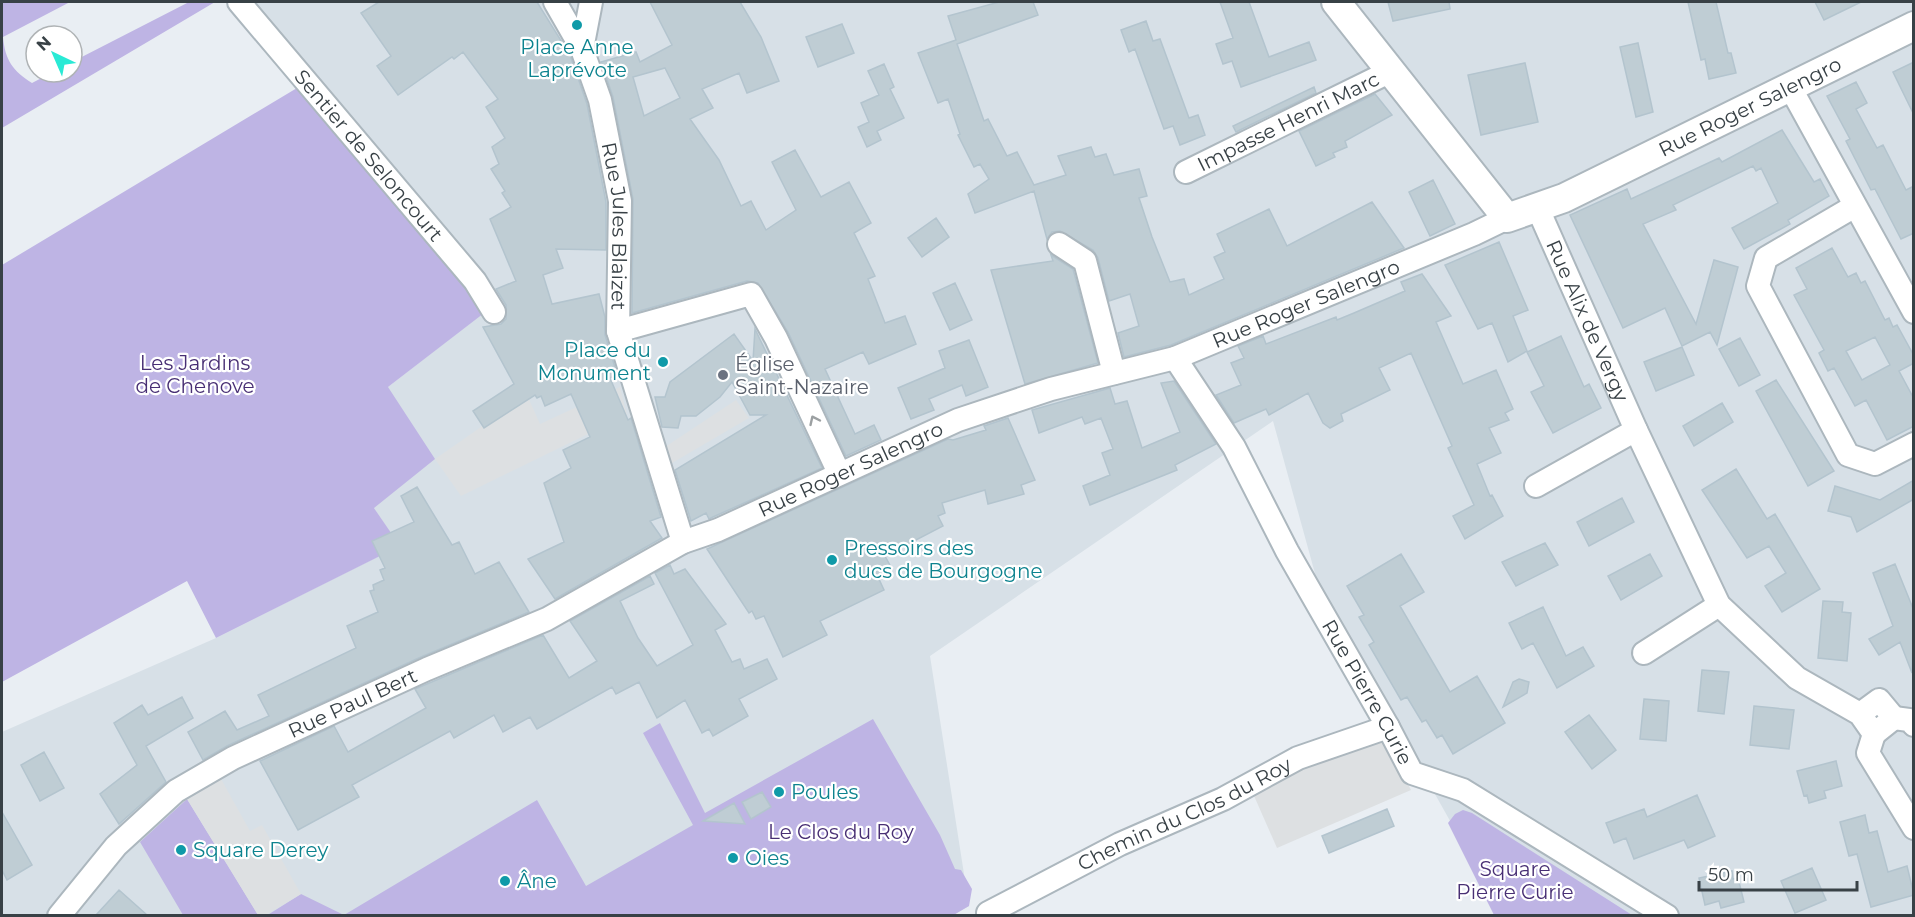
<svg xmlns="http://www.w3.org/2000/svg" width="1915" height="917" font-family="Montserrat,sans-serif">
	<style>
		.residential { fill: #d7e0e7 }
		.green { fill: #beb4e4 }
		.parking { fill: #dde0e2 }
		.building { fill: #bfcdd4; stroke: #b3c4ce; stroke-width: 1.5; fill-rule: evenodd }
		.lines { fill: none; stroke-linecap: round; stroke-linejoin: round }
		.minor-casing { stroke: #acb7be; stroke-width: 26 }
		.tertiary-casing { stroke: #acb7be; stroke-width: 32 }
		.minor { stroke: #fff; stroke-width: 22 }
		.tertiary { stroke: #fff; stroke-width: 28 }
		.oneway { stroke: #9ca0a2 }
		.culture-dot { fill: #0f9aa8; stroke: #fff; stroke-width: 2 }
		.worship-dot { fill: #6b7280; stroke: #fff; stroke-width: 2 }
		.labels { text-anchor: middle; stroke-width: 4.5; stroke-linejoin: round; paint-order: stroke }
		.culture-label { font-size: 20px; fill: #0d838f; stroke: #fff; text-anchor: start }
		.street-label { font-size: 20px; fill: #384146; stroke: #fff }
		.park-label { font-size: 20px; fill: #482f74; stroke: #fff }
		.worship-label { font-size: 20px; fill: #5b616d; stroke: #fff; text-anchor: start }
	</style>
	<rect width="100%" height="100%" fill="#e9eef3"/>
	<path class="residential" d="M250 2H1913V915H1503L1319 588 1273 421 930 656 969 906 952 915H2V732L216 638 399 546 374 508 388 387 487 310Z"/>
	<path class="green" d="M5 2H70L3 37C5 60 13 71 32 83L53 72H72V62L189 2H215L2 128V3Z
		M297 88 488 310 388 387 435 459 374 508 400 546 216 638 187 581 2 682V265Z
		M873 719 940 835 955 869 961 870 972 889 969 906 952 916H266L301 894 344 915 537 800 586 886 693 825 643 733 660 723 705 813Z
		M187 799 258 915H183L140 842Z
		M1463 810 1472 813 1632 915H1494L1448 823 1455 814Z"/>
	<path class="parking" d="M620 387 627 415 461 496 435 459 527 395 540 424Z
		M736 400 749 418 667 466 662 449Z
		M1385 740 1411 790 1277 848 1251 789 1344 748Z
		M221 779 250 831 262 825 301 894 266 915H258L187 799Z"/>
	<path class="building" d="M379 2H537L570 55 587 104 606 202V250L556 249 563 268 543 275 552 304 599 294 605 317V335L617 374 610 378 628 420 631 418 661 517 650 521 662 538 555 599 528 559 564 542 544 483 571 468 563 450 590 437 571 394 545 406 541 396 537 398 535 395 484 428 473 411 514 384 483 327 501 324 506 319V305L496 289 516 281 490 219 511 207 502 193 505 191 491 169 499 164 492 147 505 138 486 107 498 99 463 52 454 59 452 57 398 95 377 66 391 56 361 13Z
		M650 2H740L761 37 779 81 747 93 739 73 702 89 713 108 690 119 719 160 741 206 751 201 766 230 796 210 772 162 795 150 821 197 849 182 871 223 854 233 875 276 868 279 885 323 905 316 916 344 869 364 863 352 825 369 855 434 874 425 881 440 846 456 788 332 758 283 747 281 632 313 633 199 613 97 601 62 636 52 640 62 672 45ZM665 68 680 98 644 116 633 77Z
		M999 2H1033L1038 15 957 44 984 121 988 119 1007 156 1017 152 1034 185 1066 175 1058 156 1091 147 1095 157 1106 154 1114 175 1139 169 1147 196 1139 198 1152 237 1170 282 1184 279 1189 295 1224 279 1214 257 1225 252 1217 234 1269 209 1287 246 1372 202 1404 248 1171 345 1124 357 1118 333 1139 326 1130 294 1109 301 1098 258 1093 250 1060 231 1052 232 1047 239 1034 191 975 213 968 194 989 179 980 164 974 167 958 135 960 134 948 99 938 103 918 53 956 40 948 16Z
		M1220 2H1249L1269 57 1309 42 1316 60 1241 87 1232 61 1223 64 1216 44 1233 38Z
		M1388 2H1449L1450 9 1393 21Z
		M1688 2H1716L1728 53H1731L1736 73 1709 79 1705 59 1701 60Z
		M1815 2H1861L1824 20Z
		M1146 21 1153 41 1160 39 1189 118 1198 115 1205 135 1180 145 1173 126 1164 129 1135 49 1129 52 1121 30Z
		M842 24 854 53 818 67 806 37Z
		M1638 43 1653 112 1636 117 1620 47Z
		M1914 62V115L1893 72Z
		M1525 63 1538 122 1481 135 1468 75Z
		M884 64 894 87 890 89 904 118 877 131 881 140 867 147 858 127 869 122 861 103 879 95 868 71Z
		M1856 82 1867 103 1856 109 1877 148 1883 145 1906 190 1914 186V233L1901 239 1875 189 1871 190 1846 141 1850 139 1827 96Z
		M1314 87 1316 93 1236 132 1233 126Z
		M1375 94 1392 115 1345 141 1347 147 1333 153 1335 157 1316 166 1299 131Z
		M1782 130 1814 182 1820 179 1829 196 1788 220 1790 224 1744 249 1732 228 1778 203 1761 168 1756 171 1753 166 1673 205 1676 210 1643 224 1696 324 1714 260 1738 267 1717 345 1710 332 1682 346 1665 308 1623 328 1570 215 1627 189 1631 199 1719 158 1722 162Z
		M1433 180 1455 224 1430 236 1409 192Z
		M936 218 949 237 922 257 908 238Z
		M1499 242 1528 310 1513 316 1527 351 1508 362 1492 323 1478 329 1445 265Z
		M1832 248 1848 277 1856 273 1861 283 1865 281 1885 320 1889 318 1893 327 1897 325 1914 356V363L1899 371 1914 399V426L1887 440 1866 400 1855 406 1834 368 1828 371 1819 353 1824 350 1794 295 1807 289 1796 268ZM1875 337 1890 365 1862 380 1846 351Z
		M1051 255 1073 269 1098 363 1025 384 991 270 1053 261Z
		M1422 274 1451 316 1436 322 1463 384 1496 370 1513 409 1505 413 1509 420 1489 428 1501 453 1477 464 1490 496 1492 495 1503 516 1465 539 1453 516 1474 505 1448 448 1452 446 1411 353 1379 368 1390 390 1341 414 1343 421 1330 428 1323 423 1308 393 1269 415 1266 409 1234 423 1216 395 1241 385 1231 363 1244 358 1238 346 1263 336 1266 344 1336 317 1337 320 1354 313 1405 291 1401 282Z
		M955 283 972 320 950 330 933 293Z
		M755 329 822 468 713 517 709 519 706 513 691 521 675 470 766 415H750L732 382 720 397 696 416H681L678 428 662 427 655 397H665L670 382 734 334 753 361Z
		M1561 336 1584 387 1589 384 1601 408 1553 433 1531 392 1544 386 1527 352Z
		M1740 338 1760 375 1739 386 1719 349Z
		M969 340 988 387 966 396 962 385 929 399 934 410 911 419 898 388 945 368 939 351Z
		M1682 347 1694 375 1656 391 1644 362Z
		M1776 380 1834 471 1808 486 1756 391Z
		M1174 381 1216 444 1175 465 1177 470 1090 505 1083 486 1110 475 1102 453 1113 449 1101 418 1085 424 1082 417 1039 433 1032 410 1110 388 1115 404 1127 401 1142 448 1180 432 1161 383Z
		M1722 403 1733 422 1694 446 1683 426Z
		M1008 418 1035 480 1021 485 1024 494 988 504 985 490 942 503 945 513 938 516 943 526 885 556 892 569 878 577 884 590 820 621 827 635 783 657 764 616 756 619 752 611 749 613 707 549 948 439 953 440 986 430 984 426Z
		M1736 469 1767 519 1775 514 1820 589 1782 612 1765 586 1786 573 1769 546 1747 558 1702 490Z
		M1914 480V499L1857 532 1851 517 1828 511 1835 486 1880 500Z
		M417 487 452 545 459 542 475 574 499 562 529 612 421 657 227 746 203 760 188 732 225 711 237 730 269 716 258 695 356 648 347 626 378 612 370 591 374 590 373 585 384 580 380 570 385 568 372 541 414 522 401 496Z
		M1622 498 1634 522 1589 546 1577 522Z
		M1545 543 1558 565 1516 586 1502 562Z
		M1401 554 1424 592 1400 606 1450 692 1477 676 1505 723 1453 754 1442 735 1437 738 1426 720 1422 722 1407 697 1401 700 1369 645 1374 642 1359 617 1364 615 1347 586Z
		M1650 554 1662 576 1621 600 1608 576Z
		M1895 564 1914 611 1912 673 1900 642 1879 655 1869 639 1893 626 1873 573Z
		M670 565 674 574 685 569 726 624 715 630 732 662 740 659 744 669 767 659 777 679 739 699 748 716 713 736 709 729 702 733 685 700 657 718 639 682 616 694 612 687 537 729 530 717 503 732 494 715 454 738 450 731 352 785 359 797 298 830 260 761 334 726 348 752 426 708 415 689 543 635 569 678 597 661 570 621 650 576 654 584 620 601 638 638 657 666 693 645 655 573Z
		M1823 601 1843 602 1842 612 1851 613 1847 661 1818 658Z
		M1543 607 1566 656 1583 647 1594 666 1557 688 1533 643 1522 649 1509 623Z
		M1702 670 1729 672 1724 714 1698 711Z
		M1519 679 1529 682 1527 693 1503 707 1513 682Z
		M182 697 193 718 146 746 166 782 119 824 100 794 137 765 114 723 142 705 148 715Z
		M1644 699 1669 701 1666 741 1640 739Z
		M1754 706 1794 710 1789 749 1750 745Z
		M1589 715 1616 750 1592 769 1565 732Z
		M44 752 64 788 40 801 21 765Z
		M1836 761 1842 786 1824 791 1826 798 1809 803 1807 795 1804 796 1797 771Z
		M762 792 771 807 751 819 742 802Z
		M1697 795 1715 836 1688 848 1684 840 1634 859 1626 838 1614 843 1606 823 1644 809 1647 817Z
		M734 803 745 824 703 821Z
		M1387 809 1394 826 1329 853 1322 836Z
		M2 812 32 865 7 880 2 870Z
		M1865 815 1869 833 1877 831 1888 872 1907 866 1914 895 1871 907 1857 854 1849 856 1840 822Z
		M1812 868 1826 900 1795 913 1781 881Z
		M1732 871 1733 879 1738 878 1744 902 1721 908 1719 901 1705 905 1699 878Z
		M119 890 147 915H96Z"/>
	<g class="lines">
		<defs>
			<g id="minor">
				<path id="s1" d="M239 2 475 281 494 312"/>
				<path id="s2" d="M555 2 582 49 600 100 620 201 618 331 683 542"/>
				<path d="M582 49 591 2"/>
				<path d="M1790 87 1914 312"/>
				<path id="s3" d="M1186 172 1391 71"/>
				<path d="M1855 206 1766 258 1758 286 1848 455 1875 464 1914 444"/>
				<path id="s4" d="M1538 209 1636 430 1719 605 1797 678 1860 714 1874 734 1894 718 1879 700 1860 714"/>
				<path d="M1059 244 1085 261 1114 373"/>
				<path d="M618 331 751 294 776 338 839 473"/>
				<path id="s5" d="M1175 358 1234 447 1287 551 1388 727 1412 773 1463 790 1667 916"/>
				<path d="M1536 486 1636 430"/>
				<path d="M1644 653 1719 605"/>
				<path d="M1894 718 1909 720 1914 725"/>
				<path d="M1874 734 1868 753 1914 828"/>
				<path id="s6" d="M988 913 1120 844 1223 799 1298 758 1388 727"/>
				<path id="s7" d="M59 916 116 846 176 791 233 758 427 669 547 619 683 542 718 530 958 420 1051 389 1175 358 1474 234 1507 218"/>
			</g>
			<g id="tertiary">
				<path id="s8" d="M1336 2 1507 218 1564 198 1914 26"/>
			</g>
		</defs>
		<use href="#minor" class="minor-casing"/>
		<use href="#tertiary" class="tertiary-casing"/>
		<use href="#minor" class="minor"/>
		<use href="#tertiary" class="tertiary"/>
	</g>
	<defs><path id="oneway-chevron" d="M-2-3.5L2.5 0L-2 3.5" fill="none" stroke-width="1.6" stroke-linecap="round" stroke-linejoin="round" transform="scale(1.5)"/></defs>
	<use class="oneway" href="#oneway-chevron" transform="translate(814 420) rotate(-115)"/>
	<g class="culture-dot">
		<circle cx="577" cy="25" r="6"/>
		<circle cx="663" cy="362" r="6"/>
		<circle cx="832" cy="560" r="6"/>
		<circle cx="779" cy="792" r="6"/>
		<circle cx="181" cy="850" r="6"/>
		<circle cx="733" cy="858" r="6"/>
		<circle cx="505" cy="881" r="6"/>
	</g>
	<circle class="worship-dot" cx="723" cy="375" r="6"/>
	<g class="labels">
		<g class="culture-label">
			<text x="577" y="54" text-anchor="middle">Place Anne<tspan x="577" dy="23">Laprévote</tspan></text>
			<text x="651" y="357" text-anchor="end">Place du<tspan x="651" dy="23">Monument</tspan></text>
			<text x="844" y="555">Pressoirs des<tspan x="844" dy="23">ducs de Bourgogne</tspan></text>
			<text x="791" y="799">Poules</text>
			<text x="193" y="857">Square Derey</text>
			<text x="745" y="865">Oies</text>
			<text x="517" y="888">Âne</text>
		</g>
		<g class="street-label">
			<text dy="7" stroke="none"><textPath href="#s8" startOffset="543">Rue Roger Salengro</textPath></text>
			<text dy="7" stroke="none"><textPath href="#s3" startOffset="114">Impasse Henri Marc</textPath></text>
			<text dy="7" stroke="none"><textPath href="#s1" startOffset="201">Sentier de Seloncourt</textPath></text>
			<text dy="7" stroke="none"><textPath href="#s2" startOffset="236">Rue Jules Blaizet</textPath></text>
			<text dy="7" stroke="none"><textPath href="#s7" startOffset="1406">Rue Roger Salengro</textPath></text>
			<text dy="7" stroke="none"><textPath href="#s4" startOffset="122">Rue Alix de Vergy</textPath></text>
			<text dy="7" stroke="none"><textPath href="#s7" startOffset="920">Rue Roger Salengro</textPath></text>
			<text dy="7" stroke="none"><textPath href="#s5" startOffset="386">Rue Pierre Curie</textPath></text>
			<text dy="7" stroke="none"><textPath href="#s7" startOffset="369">Rue Paul Bert</textPath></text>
			<text dy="7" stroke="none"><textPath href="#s6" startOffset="220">Chemin du Clos du Roy</textPath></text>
		</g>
		<g class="park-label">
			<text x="195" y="370">Les Jardins<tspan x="195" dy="23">de Chenove</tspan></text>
			<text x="841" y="839">Le Clos du Roy</text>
			<text x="1515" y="876">Square<tspan x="1515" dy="23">Pierre Curie</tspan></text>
		</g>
		<g class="worship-label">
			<text x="735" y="371">Église<tspan x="735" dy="23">Saint-Nazaire</tspan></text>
		</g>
	</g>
	<rect width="1915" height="917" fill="none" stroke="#384146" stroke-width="6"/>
	<g transform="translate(54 54) rotate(316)"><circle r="28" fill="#ffffff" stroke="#afb3b5" stroke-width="1.5"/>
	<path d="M0-4.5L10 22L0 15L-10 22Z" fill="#29ead5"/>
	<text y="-9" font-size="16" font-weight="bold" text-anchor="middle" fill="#384146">N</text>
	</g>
	<path d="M1699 881v9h158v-9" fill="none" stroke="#384146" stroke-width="3"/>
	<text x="1708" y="881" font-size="18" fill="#384146" stroke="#ffffff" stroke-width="4.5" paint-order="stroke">50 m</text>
</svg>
